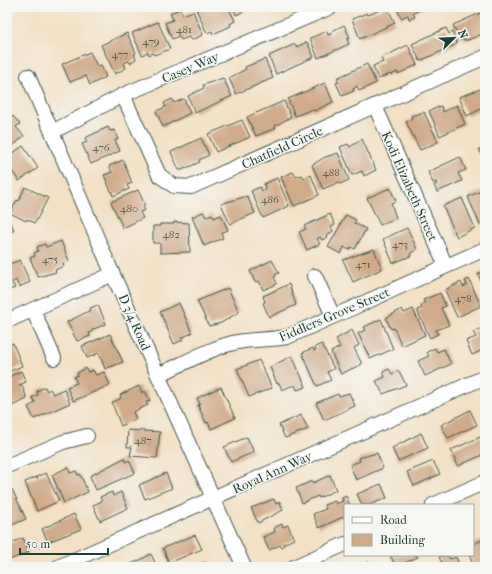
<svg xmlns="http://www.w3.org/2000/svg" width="492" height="574" font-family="'IM FELL French Canon',serif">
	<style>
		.building { fill: #d0ab8a }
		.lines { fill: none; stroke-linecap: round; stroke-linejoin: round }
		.minor-casing { stroke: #3f554a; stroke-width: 16 }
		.minor { stroke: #fff; stroke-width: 14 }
		.labels { text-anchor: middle; stroke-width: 3; stroke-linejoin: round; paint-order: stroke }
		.number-label { font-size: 11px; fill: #4b584a }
		.street-label { font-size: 13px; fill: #1f3d34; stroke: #f6f6f2 }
	</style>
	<rect width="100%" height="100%" fill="#f6f6f2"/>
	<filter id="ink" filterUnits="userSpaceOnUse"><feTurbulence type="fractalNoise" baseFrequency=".025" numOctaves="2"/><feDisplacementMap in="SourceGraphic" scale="8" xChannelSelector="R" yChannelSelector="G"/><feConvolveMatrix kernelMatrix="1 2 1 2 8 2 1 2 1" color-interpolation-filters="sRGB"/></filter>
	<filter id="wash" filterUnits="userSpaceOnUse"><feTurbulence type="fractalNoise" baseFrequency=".012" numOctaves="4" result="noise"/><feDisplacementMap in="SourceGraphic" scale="16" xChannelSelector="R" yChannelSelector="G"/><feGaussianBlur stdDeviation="0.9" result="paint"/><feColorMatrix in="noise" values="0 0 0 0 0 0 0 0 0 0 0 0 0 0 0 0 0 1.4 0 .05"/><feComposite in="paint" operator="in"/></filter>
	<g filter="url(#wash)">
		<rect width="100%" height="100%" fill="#f3e0c5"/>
		<g id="blocks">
			<path class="building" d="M195 7H223L224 10 229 8 235 21 230 24 231 26 213 34 212 31 207 33Z
				M233 7H265L255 11 253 7 236 15Z
				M387 7 395 23 360 39 352 19 367 13 368 15Z
				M396 7H426L413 13 415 17 409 19 408 15 401 18Z
				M180 9 183 15 193 11 203 35 191 40 189 37 181 40 179 36 172 39 165 23 173 20 170 13Z
				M485 11V33L468 40H464L463 37 460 39 453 25Z
				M158 22 170 49 154 55 153 53 149 55 148 52 142 55 132 33Z
				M344 25 350 38 347 39 349 44 318 58 310 38 327 31 328 35 333 33 332 31Z
				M446 28 449 34 452 32 457 44 420 61 412 44Z
				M127 33 136 53 134 54 136 59 130 63 128 61 124 63 126 68 115 74 101 45Z
				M307 42 314 57 276 74 269 56 295 44 296 47Z
				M408 45 417 65 398 74 397 72 391 75 390 74 378 79 373 66 383 62 381 58Z
				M90 52 97 66 101 65 106 77 90 85 86 76 70 82 62 64Z
				M265 59 273 78 236 94 229 78 246 69 245 67Z
				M367 64 376 83 359 91 357 86 353 89 354 91 342 96 336 83 339 82 337 78Z
				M223 78 232 96 195 113 188 96 204 88 203 85Z
				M325 83 333 102 314 111 313 109 295 116 288 99Z
				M483 88 485 107 467 116 459 97Z
				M172 99 174 103 184 99 190 113 163 127 156 111 166 107 164 103Z
				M284 101 291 117 275 126 276 128 256 136 247 117Z
				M457 105 465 124 440 136 429 111 441 106 443 112Z
				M424 112 438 142 420 150 406 122 412 119 411 116Z
				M13 116 20 124 16 127 24 136 7 151V117L9 119Z
				M242 120 250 137 216 152 208 134Z
				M108 127 110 131 114 130 118 139 115 140 120 151 91 164 82 144 87 142 85 138Z
				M201 138 209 155 199 160 200 162 182 170H179L171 152Z
				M362 139 376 170 364 176 362 171 352 175 340 147 348 144 350 147Z
				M23 146 38 168 19 181 7 164V157Z
				M485 146V161L479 149Z
				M338 153 349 180 340 184 339 182 323 189 312 165 325 157Z
				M460 157 466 170 458 173 462 181 437 192 434 185 437 184 436 182 433 183 428 172Z
				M123 160 132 183 127 185 129 189 113 196 104 175 112 172 109 166Z
				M293 172 296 177 302 175 304 178 311 175 319 195 294 206 281 177Z
				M277 178 289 206 263 218 251 191 260 187 262 191 266 190 264 184Z
				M25 187 48 198 35 223 27 219 26 221 10 213 17 200 19 201Z
				M390 188 396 201 391 203 396 218 380 225 367 198Z
				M485 189V223L480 225 468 197Z
				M138 190 145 205 143 207 145 210 140 212 143 218 123 228 111 202Z
				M247 196 255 213 230 224 221 204Z
				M462 198 475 228 457 237 443 206Z
				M203 212 206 217 212 214 214 218 221 215 228 230 221 233 223 238 204 246 192 217Z
				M330 214 335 225 331 227 333 231 327 236 328 237 322 240 320 237 317 239 320 244 307 250 299 232 306 229 304 226Z
				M346 215 356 220 354 223 366 229 355 249 351 247 349 250 344 247 341 254 328 247Z
				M10 222 14 230 7 236V224Z
				M174 222 189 223 190 252 160 253V243H153V226H160V224H174Z
				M407 228 417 249 410 254 411 256 393 263 383 239Z
				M61 241 69 261 63 263 64 266 55 270 56 272 38 277 30 258 35 256 34 253 38 251 37 247 45 244 46 247Z
				M374 249 382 269 353 282 343 260Z
				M20 260 30 282 19 287 16 280 12 282 15 288 7 291V265Z
				M272 260 279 273 275 274 276 276 274 277 277 284 263 290 259 281 255 282 250 271Z
				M485 271V290L478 274Z
				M469 279 481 306 457 317 445 290 461 282 463 287 467 285 465 281Z
				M289 284 296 305 269 317 263 303 265 302 263 296Z
				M228 288 239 312 221 323 209 326 197 301Z
				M440 293 446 306 441 308 449 325 436 330 438 334 430 338 417 310 422 308 421 305 425 303 423 300Z
				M179 303 192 333 181 338 183 340 174 344 160 312Z
				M98 305 106 324 92 330V332L89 333 90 336 77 341 67 322 91 310 90 308Z
				M402 309 404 313 413 309 425 335 402 346 394 328 391 329 386 318Z
				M381 319 393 349 370 359 358 333 366 330 364 327Z
				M485 327V349L472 355 466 341 476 337 473 332Z
				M352 330 359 345 354 348 362 364 341 374 331 352 340 347 336 339Z
				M110 334 123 362 105 369 99 353 87 358 82 346Z
				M13 343 22 366 10 371 9 368H7V346Z
				M322 344 334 369 327 372 331 380 317 386 302 353 313 348 314 351 316 350 315 347Z
				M435 348 437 352 444 349 451 364 425 376 418 361 429 356 427 352Z
				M292 356 306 387 297 390 295 385 291 387V386L282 390 279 383 277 384 270 367Z
				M259 360 272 388 249 397 237 369Z
				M86 368 88 372 93 370 96 375 104 372 110 385 73 401 67 387 77 383 74 377 78 375 77 373Z
				M389 369 392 374 399 371 406 385 383 394 376 381 385 377 383 372Z
				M21 371 26 382 19 385H22L27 399 7 408V378Z
				M139 386 142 393 145 391 150 401 146 402 148 405 133 412 136 419 121 426 112 403 121 398 120 395Z
				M45 387 47 391 50 389 53 394 64 389 70 403 34 419 28 407 35 403 32 397 38 395 37 391Z
				M221 387 235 418 211 429 208 422 206 423 198 405 200 404 197 398Z
				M349 393 355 406 324 420 316 403 338 394 339 396Z
				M470 410 477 425 448 438 441 425Z
				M301 415 308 429 285 438 279 425Z
				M128 430 160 432 157 458 130 456 132 447H127Z
				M421 433 428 448 398 461 392 448Z
				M485 435V452L482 453V455L458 466 451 450Z
				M247 437 254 452 231 462 224 447Z
				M377 453 383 468 356 480 350 465 360 461 359 458Z
				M124 458 126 462 129 460 135 473 96 490 90 476Z
				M433 461 440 474 414 486 407 472Z
				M68 467 70 473 76 471 78 475 80 474 88 492 64 503 52 475Z
				M46 473 59 501 37 511 25 482 37 477V479L38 476Z
				M166 473 172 488 145 499 139 485Z
				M330 475 336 490 319 498 318 496 302 503 296 488 312 481 313 483Z
				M381 484 387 498 369 505H362L357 494Z
				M12 489 26 519 7 527V491Z
				M112 492 113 496 121 492 128 508 100 521 93 505 102 501 100 497Z
				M346 496 350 505H345V516L319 528 313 514 326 509 324 505 335 501 336 504 343 501 342 498Z
				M274 499 276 504 280 502 283 510 258 523 251 508Z
				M74 514 81 529 48 542 42 529Z
				M282 524 283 527 288 525 294 539 283 544 284 546 281 547 280 545 269 550 263 537 275 532 274 528Z
				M195 535 202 549 169 563 163 548Z
				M23 538 29 552 7 561V545Z
				M485 539V560L483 557 481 558 483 563 474 567 469 555H473V544Z
				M151 554 157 567H124L140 560Z
				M390 555H417L418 557 396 567Z
				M443 555H448L450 559 456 557 460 567H437L442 563 439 557Z
				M205 562 208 567H194Z
				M369 562 371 567H357Z"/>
		</g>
	</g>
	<g filter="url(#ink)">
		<use href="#blocks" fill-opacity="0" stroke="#3f554a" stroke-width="1"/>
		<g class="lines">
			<defs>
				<path id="minor" d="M28 76 110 268 244 567
					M123 95 159 175 174 186 191 187 485 57
					M375 106 446 266
					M52 132 123 95 331 7
					M315 276 333 316
					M33 310 54 358
					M7 321 113 274
					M158 375C181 365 214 346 238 342 254 339 270 340 287 337L485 249
					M7 466 63 442 87 436
					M433 505 485 482
					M58 567 485 377
					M294 567 345 544"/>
			</defs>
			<use href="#minor" class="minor-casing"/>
			<use href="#minor" class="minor"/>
		</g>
	</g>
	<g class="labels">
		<g class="number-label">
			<text x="184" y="33">481</text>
			<text x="151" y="45">479</text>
			<text x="120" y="58">477</text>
			<text x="101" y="151">476</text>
			<text x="331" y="176">488</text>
			<text x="270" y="203">486</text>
			<text x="129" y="212">480</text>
			<text x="171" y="238">482</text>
			<text x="400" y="248">473</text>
			<text x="50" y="263">475</text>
			<text x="363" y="268">471</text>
			<text x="463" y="302">478</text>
			<text x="143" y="444">487</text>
		</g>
		<g class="street-label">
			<text transform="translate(190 67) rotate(-23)" y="5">Casey Way</text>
			<text transform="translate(282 147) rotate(-24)" y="5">Chatfield Circle</text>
			<text transform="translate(410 186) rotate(66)" y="5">Kodi Elizabeth Street</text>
			<text transform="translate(334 314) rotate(-23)" y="5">Fiddlers Grove Street</text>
			<text transform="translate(135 322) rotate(66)" y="5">D 3/4 Road</text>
			<text transform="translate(272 472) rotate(-24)" y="5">Royal Ann Way</text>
		</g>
	</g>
	<rect width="492" height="574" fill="none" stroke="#f6f6f2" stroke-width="24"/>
	<rect x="344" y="504" width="130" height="52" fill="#f6f6f2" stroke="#a0aca6"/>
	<rect x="352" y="517" width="20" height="6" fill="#ffffff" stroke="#a0aca6"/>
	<text x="380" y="524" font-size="12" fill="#1f3d34">Road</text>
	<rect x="352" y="534" width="20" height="12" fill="#d0ab8a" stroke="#a0aca6"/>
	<text x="380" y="544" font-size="12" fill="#1f3d34">Building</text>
	<g transform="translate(454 38) rotate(66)" stroke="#f6f6f2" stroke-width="3" paint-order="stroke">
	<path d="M0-3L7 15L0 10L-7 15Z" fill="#1f3d34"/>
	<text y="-6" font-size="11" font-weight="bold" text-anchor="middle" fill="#1f3d34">N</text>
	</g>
	<path d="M20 548v6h88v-6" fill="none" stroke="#1f3d34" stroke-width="2"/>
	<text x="26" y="548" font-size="12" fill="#1f3d34" stroke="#f6f6f2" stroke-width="3" paint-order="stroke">50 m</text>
</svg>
